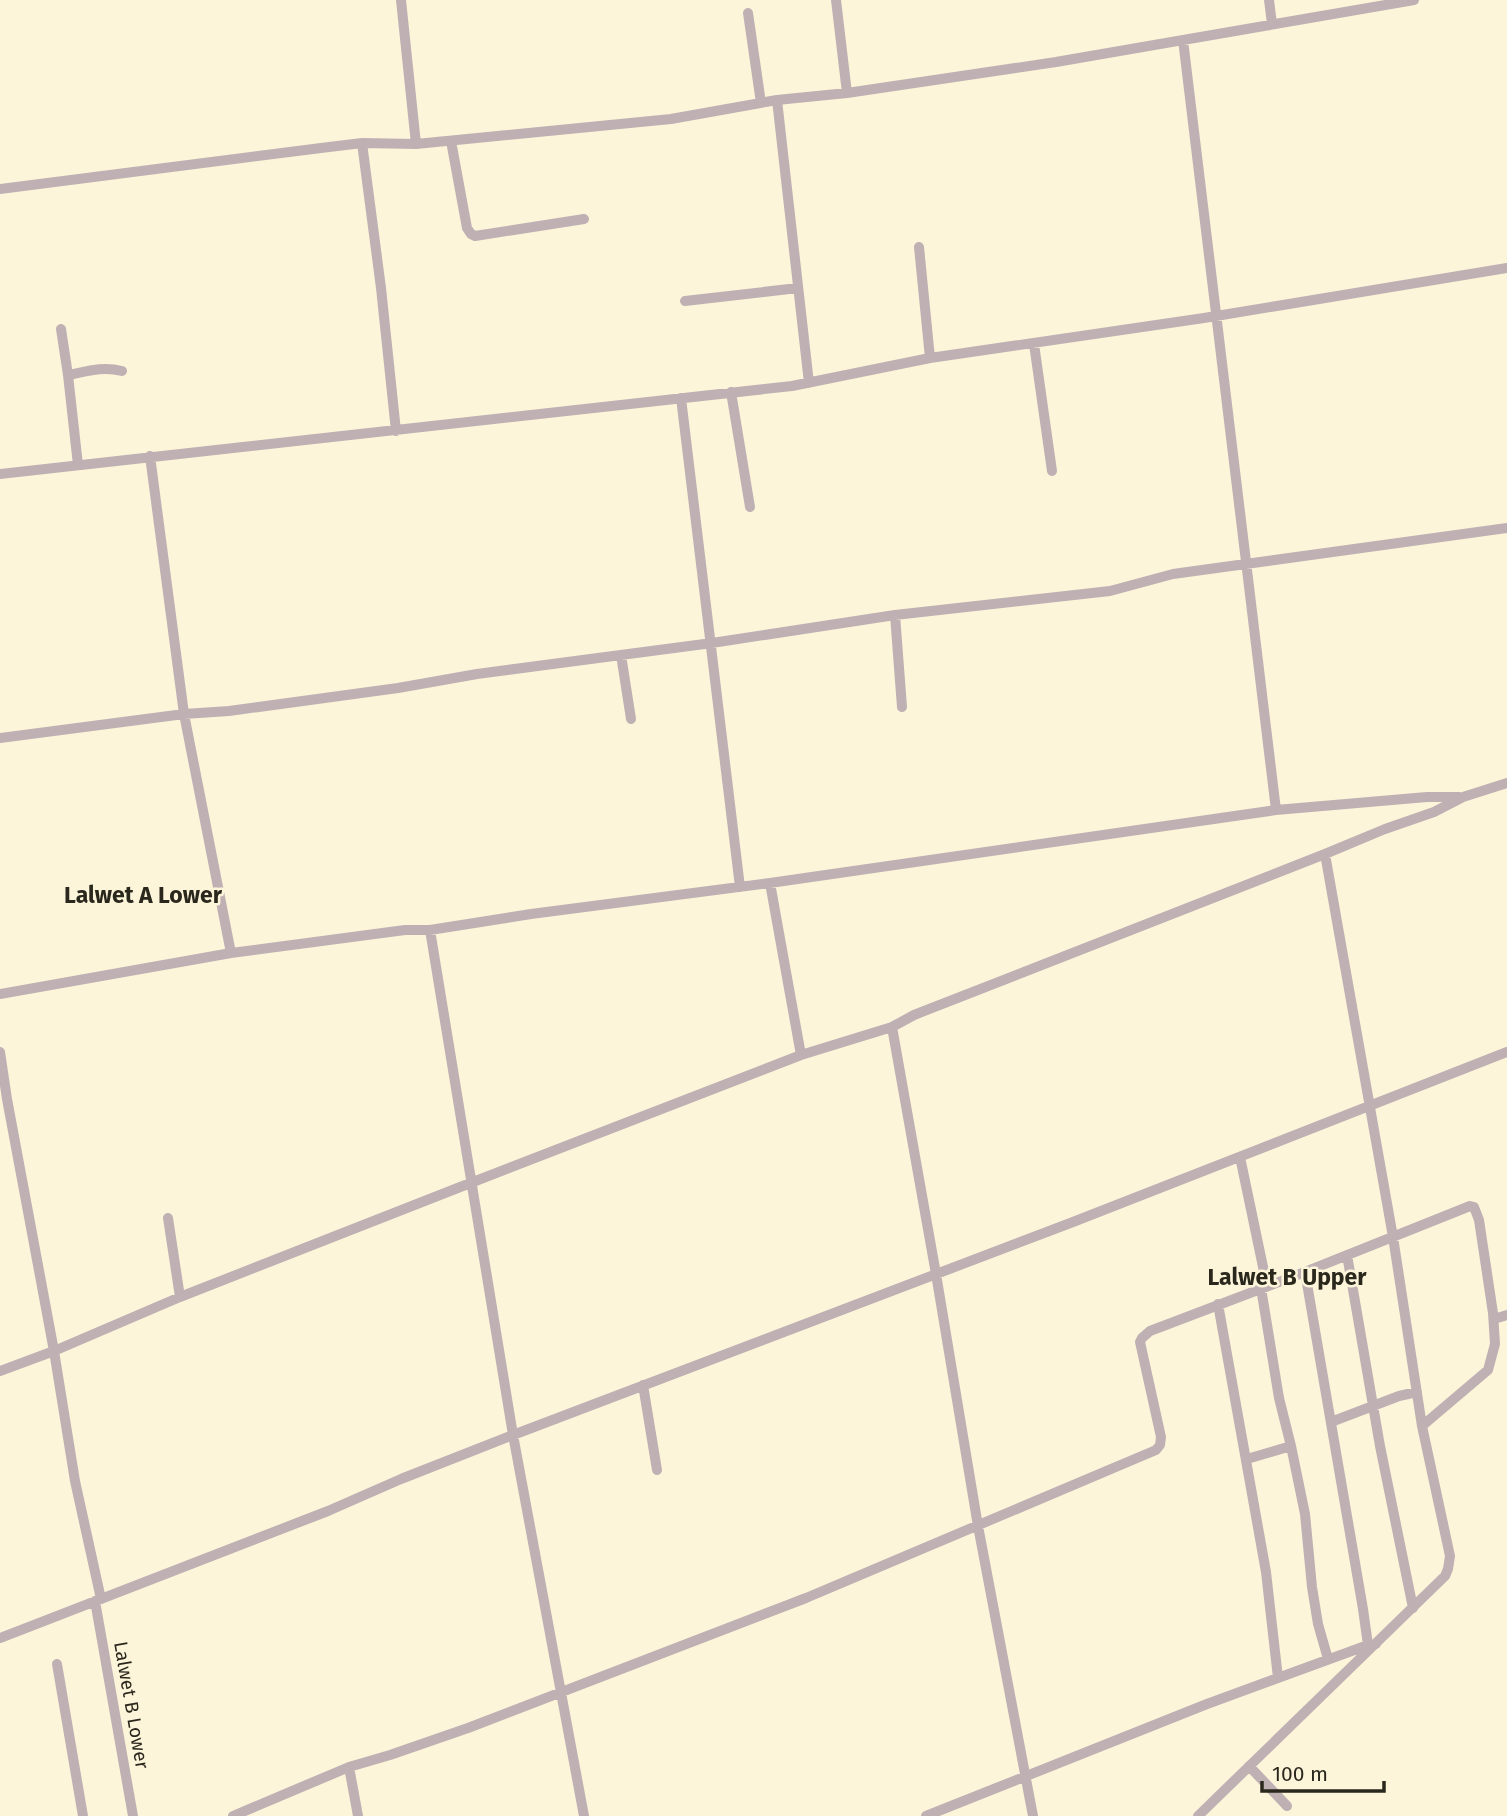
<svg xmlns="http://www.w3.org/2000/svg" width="1507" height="1816" font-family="'Fira Sans',sans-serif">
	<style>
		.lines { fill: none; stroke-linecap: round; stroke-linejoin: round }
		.street { stroke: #bfb1b3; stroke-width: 10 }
		.labels { text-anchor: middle; stroke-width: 5; stroke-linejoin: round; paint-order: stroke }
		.street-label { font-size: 19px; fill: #2a271d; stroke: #fdf5da }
		.quarter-label { font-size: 23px; font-weight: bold; fill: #2a271d; stroke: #fdf5da }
	</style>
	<rect width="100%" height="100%" fill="#fdf5da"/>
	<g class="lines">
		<path class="street" d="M401 0 416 144
			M836 0 847 93
			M1269 0 1272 24
			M748 13 761 103
			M1183 40 1276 810
			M777 100 809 383
			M451 141 467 228 471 234 475 236 584 219
			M362 143 381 288 396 431
			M0 189 321 148 362 143 416 144 671 119 777 100 847 93 1056 62 1414 0
			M919 247 930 358
			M685 301 798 288
			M61 329 68 375 78 465
			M1034 344 1052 471
			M68 375C88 371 103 366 122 371
			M731 392 750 507
			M681 398 740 887
			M150 456 184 714 231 953
			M0 474 792 386 930 358 1204 318 1507 268
			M895 615 902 707
			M621 655 631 719
			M0 738 184 714 229 711 398 688 477 674 712 643 895 615 1110 591 1173 574 1507 528
			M770 883 801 1055
			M430 930 513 1435 584 1816
			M0 994 231 953 405 930H430L531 914 770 883 1276 810 1427 797H1459
			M892 1027 936 1274 978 1526 1033 1816
			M0 1052 7 1099 54 1351 75 1481 101 1599
			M1240 1157 1267 1286
			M168 1218 180 1297
			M1347 1255 1380 1446 1413 1608
			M1305 1272 1363 1609 1368 1645
			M1261 1288 1279 1398 1291 1446 1305 1514 1312 1587 1318 1624 1328 1659
			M1218 1304 1266 1572 1278 1678
			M1494 1319 1507 1315
			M0 1371 54 1351 180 1297 473 1182 801 1055 892 1027 914 1015 1325 854 1385 829 1434 812 1463 797 1507 783
			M643 1385 657 1470
			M1331 1422 1399 1396 1417 1392
			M1247 1459 1291 1446
			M95 1601 133 1816
			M0 1638 328 1511 401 1479 513 1435 1073 1222 1507 1052
			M57 1664 83 1816
			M1249 1766 1287 1806
			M349 1767 358 1816
			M233 1816 349 1767 390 1755 468 1728 806 1598 1156 1450 1160 1445 1161 1437 1140 1342 1142 1338 1150 1331 1305 1272 1470 1206 1474 1207 1479 1220 1493 1313 1495 1344 1488 1370 1422 1426
			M926 1816 1207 1704 1368 1645 1376 1644
			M1198 1816 1445 1576 1448 1569 1450 1556 1422 1426 1393 1237 1325 854"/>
	</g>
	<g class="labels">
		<g class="street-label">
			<text transform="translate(132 1705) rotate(80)" y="7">Lalwet B Lower</text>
		</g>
		<g class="quarter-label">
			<text x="143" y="903">Lalwet A Lower</text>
			<text x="1287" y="1285">Lalwet B Upper</text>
		</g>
	</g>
	<path d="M1262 1781v10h122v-10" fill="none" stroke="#2a271d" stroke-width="3.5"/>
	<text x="1272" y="1781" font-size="21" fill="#2a271d" stroke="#fdf5da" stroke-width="5" paint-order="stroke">100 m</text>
</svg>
